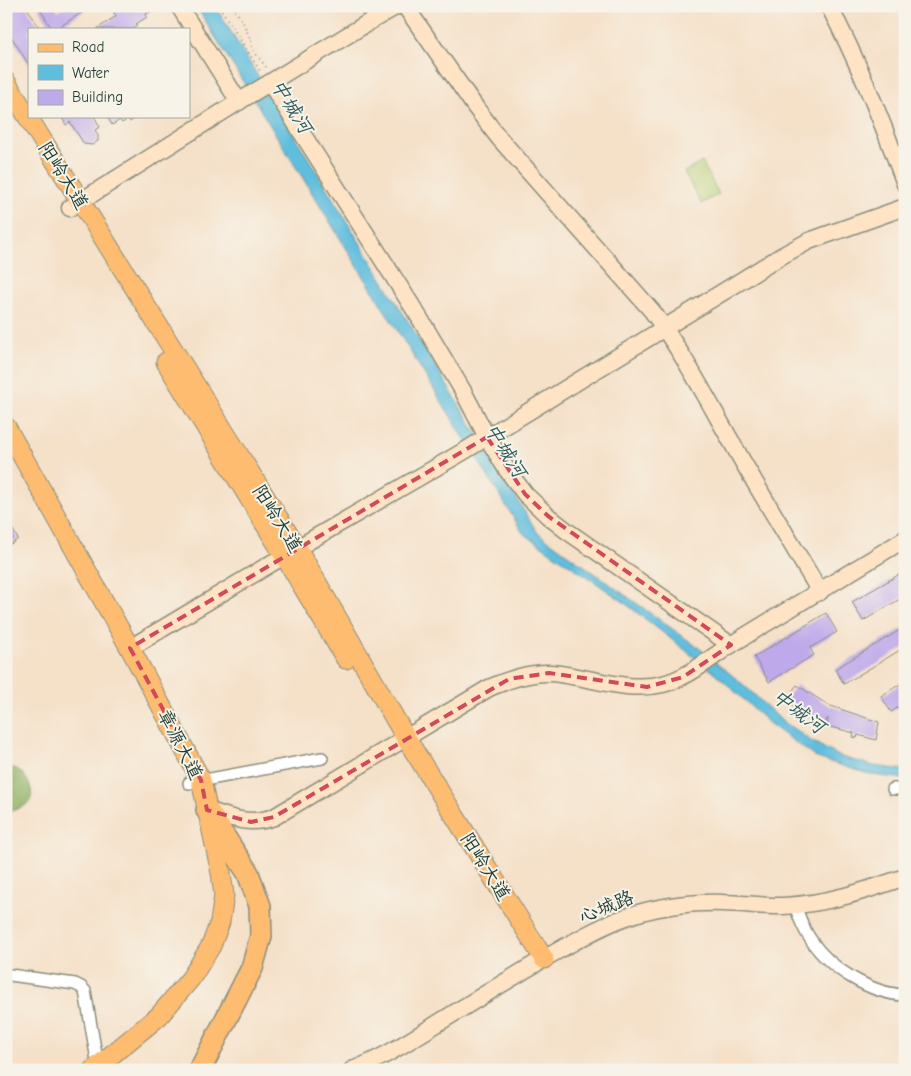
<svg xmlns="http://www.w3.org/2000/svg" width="911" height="1076" font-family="'Comic Neue','LXGW WenKai TC',sans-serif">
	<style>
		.green { fill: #b6cd72; stroke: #6a8553 }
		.forest { fill: #90b064; stroke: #58764c }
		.water { fill: #5fbdde; stroke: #3f7d89 }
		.building { fill: #bea9ea }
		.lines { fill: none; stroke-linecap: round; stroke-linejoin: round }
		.street-casing { stroke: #8a8e7e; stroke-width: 14 }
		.secondary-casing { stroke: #8a8e7e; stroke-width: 19 }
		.primary-casing { stroke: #8a8e7e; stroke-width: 21 }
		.highway-casing { stroke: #8a8e7e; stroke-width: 24 }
		.path { stroke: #8a8e7e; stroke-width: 2; stroke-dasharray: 1 4; stroke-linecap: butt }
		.street { stroke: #fff; stroke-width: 11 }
		.secondary { stroke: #fee4c5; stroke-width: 16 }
		.primary { stroke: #fdbc6f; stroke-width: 19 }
		.highway { stroke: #fdbc6f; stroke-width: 21 }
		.marked { fill: none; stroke: #d1495b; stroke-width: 4; stroke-dasharray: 10 6; stroke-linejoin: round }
		.labels { text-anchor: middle; stroke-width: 4; stroke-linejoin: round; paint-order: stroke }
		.street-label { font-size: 19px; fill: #1f3d34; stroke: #f7f3e8 }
		.water-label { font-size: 20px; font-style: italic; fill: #2f5d5e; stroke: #f7f3e8 }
	</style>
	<rect width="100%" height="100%" fill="#f7f3e8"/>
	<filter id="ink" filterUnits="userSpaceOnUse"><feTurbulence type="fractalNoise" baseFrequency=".02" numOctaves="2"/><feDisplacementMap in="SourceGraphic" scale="10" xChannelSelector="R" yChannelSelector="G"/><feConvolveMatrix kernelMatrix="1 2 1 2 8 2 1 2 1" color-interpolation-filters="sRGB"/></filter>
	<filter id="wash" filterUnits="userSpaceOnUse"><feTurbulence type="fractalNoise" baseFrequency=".0096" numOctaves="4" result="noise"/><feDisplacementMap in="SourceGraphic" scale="20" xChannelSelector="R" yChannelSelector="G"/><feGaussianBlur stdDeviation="1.12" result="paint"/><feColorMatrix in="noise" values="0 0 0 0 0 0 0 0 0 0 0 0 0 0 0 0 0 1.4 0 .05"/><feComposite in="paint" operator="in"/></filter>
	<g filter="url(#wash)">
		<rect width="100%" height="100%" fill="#f5e0c8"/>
		<path class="green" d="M702 162 719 194 701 204 684 172Z"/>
		<path class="forest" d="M6 768C7 768 14 768 14 768 25 771 37 793 29 802 24 808 13 810 6 813Z"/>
		<path class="water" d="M196 6H215L537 532 699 648 745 686 780 719 811 741 841 757 874 766 905 770V779L872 775 817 758 770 724 716 674 621 600 523 533Z"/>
		<g id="blocks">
			<path class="building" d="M6 6H26L40 29H29V65L6 28Z
				M38 6H55L58 11 65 6H92L56 29H52Z
				M121 6H151L153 10 146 14 147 17 136 24 138 25 133 29H97L116 16 113 11Z
				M61 116H94L100 127 95 130 98 135V141L92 145 84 144 70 122 66 125Z
				M107 116H138L130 122 128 119 122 123 120 120 112 125Z
				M6 518 18 539 8 546 6 543Z
				M905 571V596L863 621 852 602Z
				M826 613 837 632 810 648 814 655 769 682 754 657Z
				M905 627V647L844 684 835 669Z
				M905 681V703L891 712 881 696Z
				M797 685 828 705 879 722 876 740 858 735 857 738 853 737 854 733 827 726 828 718 824 724 818 721 817 724 814 722 815 720 785 700Z"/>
		</g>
	</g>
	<g filter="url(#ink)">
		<use href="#blocks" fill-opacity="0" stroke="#8a8e7e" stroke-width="1"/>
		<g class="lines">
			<defs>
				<path id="street" d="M189 783 322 758
					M893 789H905
					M795 905C799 917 803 929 811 940 829 968 871 994 905 995
					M10 975 75 984 81 987 85 991 98 1066"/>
				<path id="secondary" d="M179 6 239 102
					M405 6 476 108 499 138 652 311C684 354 708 401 735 448 762 496 792 544 820 592
					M829 6C859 63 883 123 905 184
					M270 83 419 317 463 391 487 437 507 470 525 494 548 516 567 531 731 645
					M70 208 243 99 374 19 397 6
					M130 648 297 548 466 450 783 255 809 241 905 207
					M207 810C230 818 250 826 274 817L489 688C508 680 529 672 551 673 589 676 625 693 663 684 690 677 710 658 732 644 790 609 847 574 905 539
					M352 1070C382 1059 409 1041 435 1025 472 1002 508 980 545 958 572 943 598 927 626 917 658 906 690 902 723 903 743 903 763 907 784 906 826 904 865 891 905 877"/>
				<path id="primary" d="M6 82 297 548 406 738 544 959
					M166 362 284 555 346 659
					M6 427 130 648 201 780 221 873 224 895 220 922 211 946 191 978 159 1016 93 1070"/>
				<path id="highway" d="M200 1070 252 968 261 936 260 906 248 873 207 810"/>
			</defs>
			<use href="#street" class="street-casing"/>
			<use href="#secondary" class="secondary-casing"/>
			<use href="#primary" class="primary-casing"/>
			<use href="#highway" class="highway-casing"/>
			<path class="path" d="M219 6 260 71
				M232 6 243 22 251 41 252 49 266 67"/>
			<use href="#street" class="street"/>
			<use href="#secondary" class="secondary"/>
			<use href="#primary" class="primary"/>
			<use href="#highway" class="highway"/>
		</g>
	</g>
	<path class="marked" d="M487 437 525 494 548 516 731 645 683 677 647 687 549 673 509 679 274 817 251 822 207 810 201 780 130 648Z"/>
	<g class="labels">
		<g class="street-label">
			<text transform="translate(64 175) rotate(58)" y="7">阳岭大道</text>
			<text transform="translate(278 518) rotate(58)" y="7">阳岭大道</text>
			<text transform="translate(181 744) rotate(63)" y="7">章源大道</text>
			<text transform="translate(486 866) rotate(58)" y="7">阳岭大道</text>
			<text transform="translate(606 906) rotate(-22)" y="7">心城路</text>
		</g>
		<g class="water-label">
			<text transform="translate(292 106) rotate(58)" y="7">中城河</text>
			<text transform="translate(506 450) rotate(58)" y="7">中城河</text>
			<text transform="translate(799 711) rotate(37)" y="7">中城河</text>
		</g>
	</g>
	<rect width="911" height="1076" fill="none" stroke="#f7f3e8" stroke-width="25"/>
	<rect x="28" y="28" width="162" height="90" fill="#f7f3e8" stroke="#a1aaa0"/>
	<rect x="38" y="44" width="25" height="8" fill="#fdbc6f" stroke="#a1aaa0"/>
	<text x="72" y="52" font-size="15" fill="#1f3d34">Road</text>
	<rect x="38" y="65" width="25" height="15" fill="#5fbdde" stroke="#a1aaa0"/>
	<text x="72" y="78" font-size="15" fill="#1f3d34">Water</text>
	<rect x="38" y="90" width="25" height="15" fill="#bea9ea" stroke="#a1aaa0"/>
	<text x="72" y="102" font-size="15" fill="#1f3d34">Building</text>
</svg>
